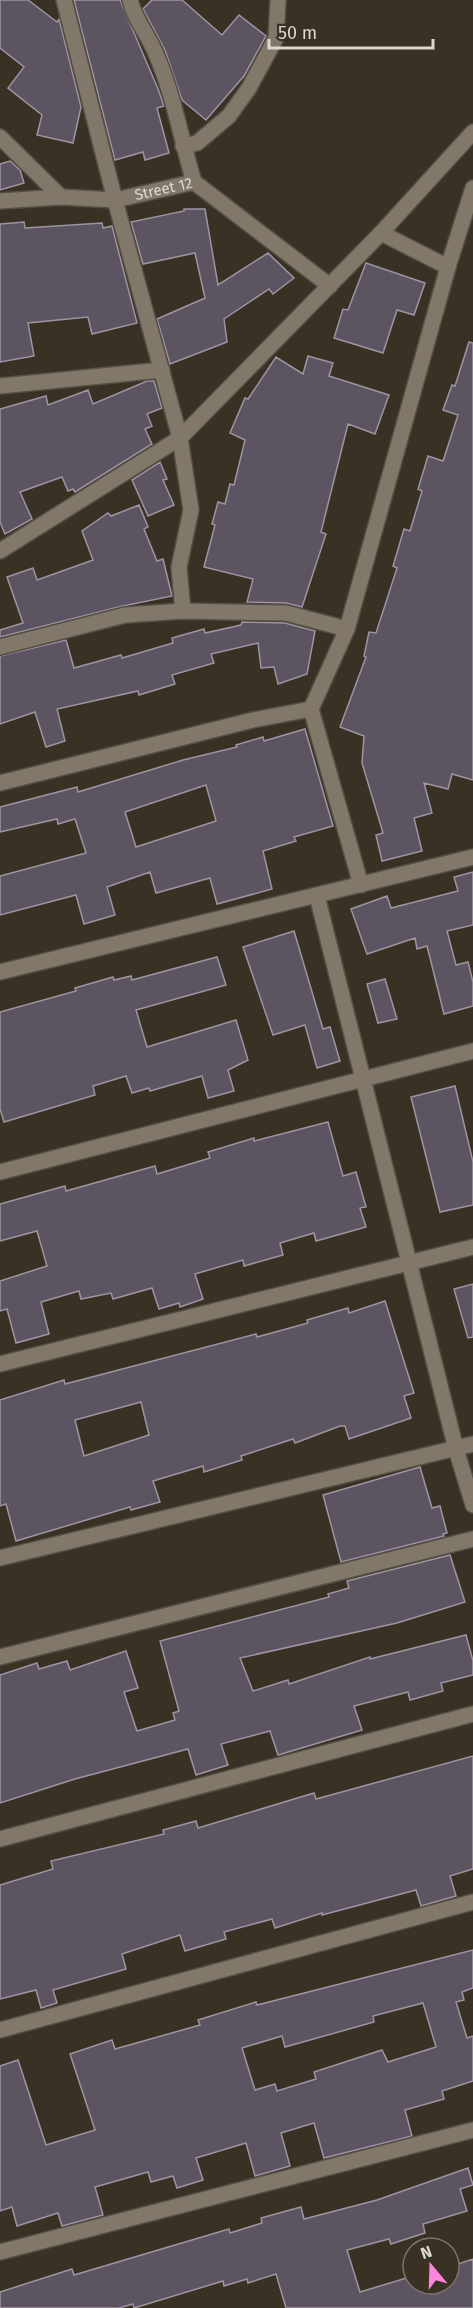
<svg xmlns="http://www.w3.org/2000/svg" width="473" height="2308" font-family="'Fira Sans',sans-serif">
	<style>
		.building { fill: #5d5461; stroke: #9e94a2; stroke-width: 1.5; fill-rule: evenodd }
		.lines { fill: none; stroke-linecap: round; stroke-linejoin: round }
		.minor-casing { stroke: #554e44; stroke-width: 18 }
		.minor { stroke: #82786a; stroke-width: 15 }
		.labels { text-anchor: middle; stroke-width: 4.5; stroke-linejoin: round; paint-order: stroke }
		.street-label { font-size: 15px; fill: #ddd8d0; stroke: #393124 }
	</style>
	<rect width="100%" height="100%" fill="#393124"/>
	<path class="building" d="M0 0H28L57 22 59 19 81 107 73 143 37 135 42 115 8 88 24 67 0 48Z
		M74 0H120L158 89 164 106 157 108 169 153 145 160 143 152 115 160Z
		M152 0H182L222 35 239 15 266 36 244 76 206 120 182 100 165 50 143 9Z
		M10 161 20 170 24 183 0 190V164Z
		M184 209H205L218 285 268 253 294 278 273 294 269 289 224 319 227 342 170 364 157 319 205 298 195 253 143 264 131 222 184 211Z
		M24 222 25 228 102 223 103 228 112 226 137 323 92 334 88 317 28 323 34 356 0 362V224Z
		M366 263 425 283 414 315 397 310 383 353 334 338 343 309 348 310Z
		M469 342 473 343V780L452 774 448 789 424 783 432 813 414 818 422 851 382 861 376 835 383 833 362 763 364 736 340 727 366 657 364 656 369 632 376 633 397 568 393 566 404 529 410 531 422 491 418 489 428 456 443 461 458 415 443 410 452 385 455 386Z
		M308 356 333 363 329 376 389 395 375 434 348 424 321 532 326 534 302 607 286 603 247 602 253 579 204 567 215 525 212 524 218 502 225 504 230 484 234 485 245 440 230 433 245 398 248 399 276 357 303 374Z
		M147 381H154L162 408 147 414 152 426 145 429 152 444 75 492 73 489 68 491 62 477 20 492 32 519 5 534 0 522V409L46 396 48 405 88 390 93 404Z
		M160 462 167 479 163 480 174 505 148 516 132 480Z
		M139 505 148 527 144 529 157 561 163 559 172 596 123 606 0 637V630L23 623 7 577 33 568 37 580 93 560 82 531 108 513 111 516Z
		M242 622 285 623 315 631 307 674 278 684 274 667 261 668 258 643 211 654 214 663 172 675 175 684 139 695 138 691 57 709 65 741 46 747 35 712 0 724V656L66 640 74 668 121 655 122 658 173 643 172 638 204 629 205 633 241 625Z
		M305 729 333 826 294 837 296 841 263 851 272 889 217 904 210 878 156 893 150 872 107 887 115 915 84 924 76 895 0 915V876L86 853 75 819 58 824 57 819 0 832V807L77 787 78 792 183 760 237 747 236 745 263 737 264 741ZM206 785 216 821 136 847 125 812Z
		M473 872V925L447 931 456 965 468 962 473 982V1006L444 1014 427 946 417 949 415 938 367 954 351 909 387 896 391 908 458 891 454 877Z
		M294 931 323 1029 330 1027 340 1061 317 1068 305 1025 273 1035 243 947Z
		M217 957 226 985 136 1010 147 1047 236 1020 248 1060 228 1070 234 1091 208 1098 202 1076 150 1091 149 1088 132 1093 126 1076 93 1086 95 1095 4 1122 0 1109V1012L76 991 75 988 113 977 114 980 131 976 132 980Z
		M385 979 397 1019 378 1023 367 984Z
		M455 1086 473 1162V1205L440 1212 411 1097Z
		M328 1122 343 1176 356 1172 366 1207 360 1208 366 1227 316 1241 314 1233 280 1243 283 1255 244 1266 243 1260 195 1274 203 1299 180 1307 179 1303 159 1309 152 1288 113 1299 111 1293 81 1299 79 1291 41 1302 49 1334 16 1343 7 1309 0 1311V1281L47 1266 37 1231 0 1241V1204L65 1186 66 1191 155 1166 157 1174 210 1158 208 1152 254 1138V1141Z
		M473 1284V1337L468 1338 454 1289Z
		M385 1301 414 1393 404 1396 411 1418 349 1439 345 1426H340L295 1443 293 1439 241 1456 242 1460 204 1472 203 1466 153 1481 160 1502 131 1510 130 1507 16 1541 6 1504 0 1506V1400L64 1380 65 1384 256 1334 257 1337 308 1323 307 1320 348 1308 349 1313ZM141 1402 149 1435 84 1456 75 1420Z
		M420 1467 432 1508 440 1506 447 1533 443 1534 444 1536 341 1562 323 1495Z
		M450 1555 465 1602 397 1623 240 1658 253 1691 288 1680 289 1684 370 1657V1659L466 1635 473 1661V1675L441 1683 443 1691 410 1700 408 1692 354 1706 362 1730 278 1755 270 1731 221 1744 228 1765 196 1775 188 1749 75 1779 0 1803V1675L37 1663 39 1669 67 1661 70 1670 126 1651 138 1688 124 1692 137 1731 175 1720 173 1713 179 1711 160 1641 329 1597 328 1594 349 1588 347 1581Z
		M473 1756V1869L450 1876 456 1896 421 1906 416 1890 322 1915V1913L275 1928 272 1919 224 1932 226 1939 185 1951 180 1935 122 1954 126 1969 53 1990 57 2003 41 2008 36 1990 0 1999V1885L53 1869 51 1861 164 1834 163 1830 196 1821 198 1828 314 1793 316 1799Z
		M473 1950V1988L462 1992 464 2000 456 2002 467 2038 473 2036V2081L442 2091 444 2099 405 2110 412 2136 324 2158 314 2123 281 2133 290 2166 255 2176 246 2143 196 2158 203 2180 177 2188 173 2176 151 2182 148 2172 95 2187 103 2215 62 2226 58 2213 17 2226 12 2207 0 2211V2066L18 2060 46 2145 95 2130 70 2054 112 2040 115 2049 200 2025 198 2020 256 2002 257 2005ZM423 2003 436 2047 388 2062 382 2050 314 2072 316 2079 277 2091 275 2084 255 2090 242 2048 282 2036 285 2047 374 2022 373 2016Z
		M468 2168 473 2185 460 2189 467 2211 423 2224 425 2233 391 2244 389 2239 347 2250 360 2292 413 2276V2284H449V2267L473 2259V2308H286L276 2274 248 2283 247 2279 224 2286 223 2281 134 2308 133 2304 119 2308H0V2292L72 2269 74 2275 229 2229 230 2233 262 2223 261 2218 301 2207 304 2219 377 2200Z"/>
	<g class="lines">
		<defs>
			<g id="minor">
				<path d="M64 0 115 200 180 438 191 510 179 567 183 611"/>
				<path d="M130 0C135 21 148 34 156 54 174 96 181 139 194 182"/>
				<path d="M0 137 61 197"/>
				<path d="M183 146 197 143 229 116 249 88 276 38 278 0"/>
				<path id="s1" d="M0 201 61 197 115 200 194 182 330 286"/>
				<path d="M448 267 473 188"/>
				<path d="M0 386 162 370"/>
				<path d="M0 551 180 438 381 233 473 132"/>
				<path d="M0 647 125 615 183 611 286 613 347 629"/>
				<path d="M0 783 253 720 311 709"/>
				<path d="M361 885 311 709 347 629 448 267 381 233"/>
				<path d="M317 896 456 1449 473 1505"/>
				<path d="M0 972 473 857"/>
				<path d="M0 1172 473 1051"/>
				<path d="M0 1364 473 1247"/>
				<path d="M0 1558 473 1444"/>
				<path d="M0 1657 473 1539"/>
				<path d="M0 1839 473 1714"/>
				<path d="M0 2030 473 1902"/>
				<path d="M0 2252 473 2130"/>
			</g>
		</defs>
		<use href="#minor" class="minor-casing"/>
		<use href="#minor" class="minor"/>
	</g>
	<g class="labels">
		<g class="street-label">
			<text dy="5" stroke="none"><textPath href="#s1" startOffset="165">Street 12</textPath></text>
		</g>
	</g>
	<g transform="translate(431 2266) rotate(341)"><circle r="28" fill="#393124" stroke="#7b7469" stroke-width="1.5"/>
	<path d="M0-4.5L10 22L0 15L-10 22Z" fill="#ff85df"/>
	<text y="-9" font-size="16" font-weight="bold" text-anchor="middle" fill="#ddd8d0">N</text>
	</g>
	<path d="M269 39v9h164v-9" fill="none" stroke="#ddd8d0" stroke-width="3"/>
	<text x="278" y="39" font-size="18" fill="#ddd8d0" stroke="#393124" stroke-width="4.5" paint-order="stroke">50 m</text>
</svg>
